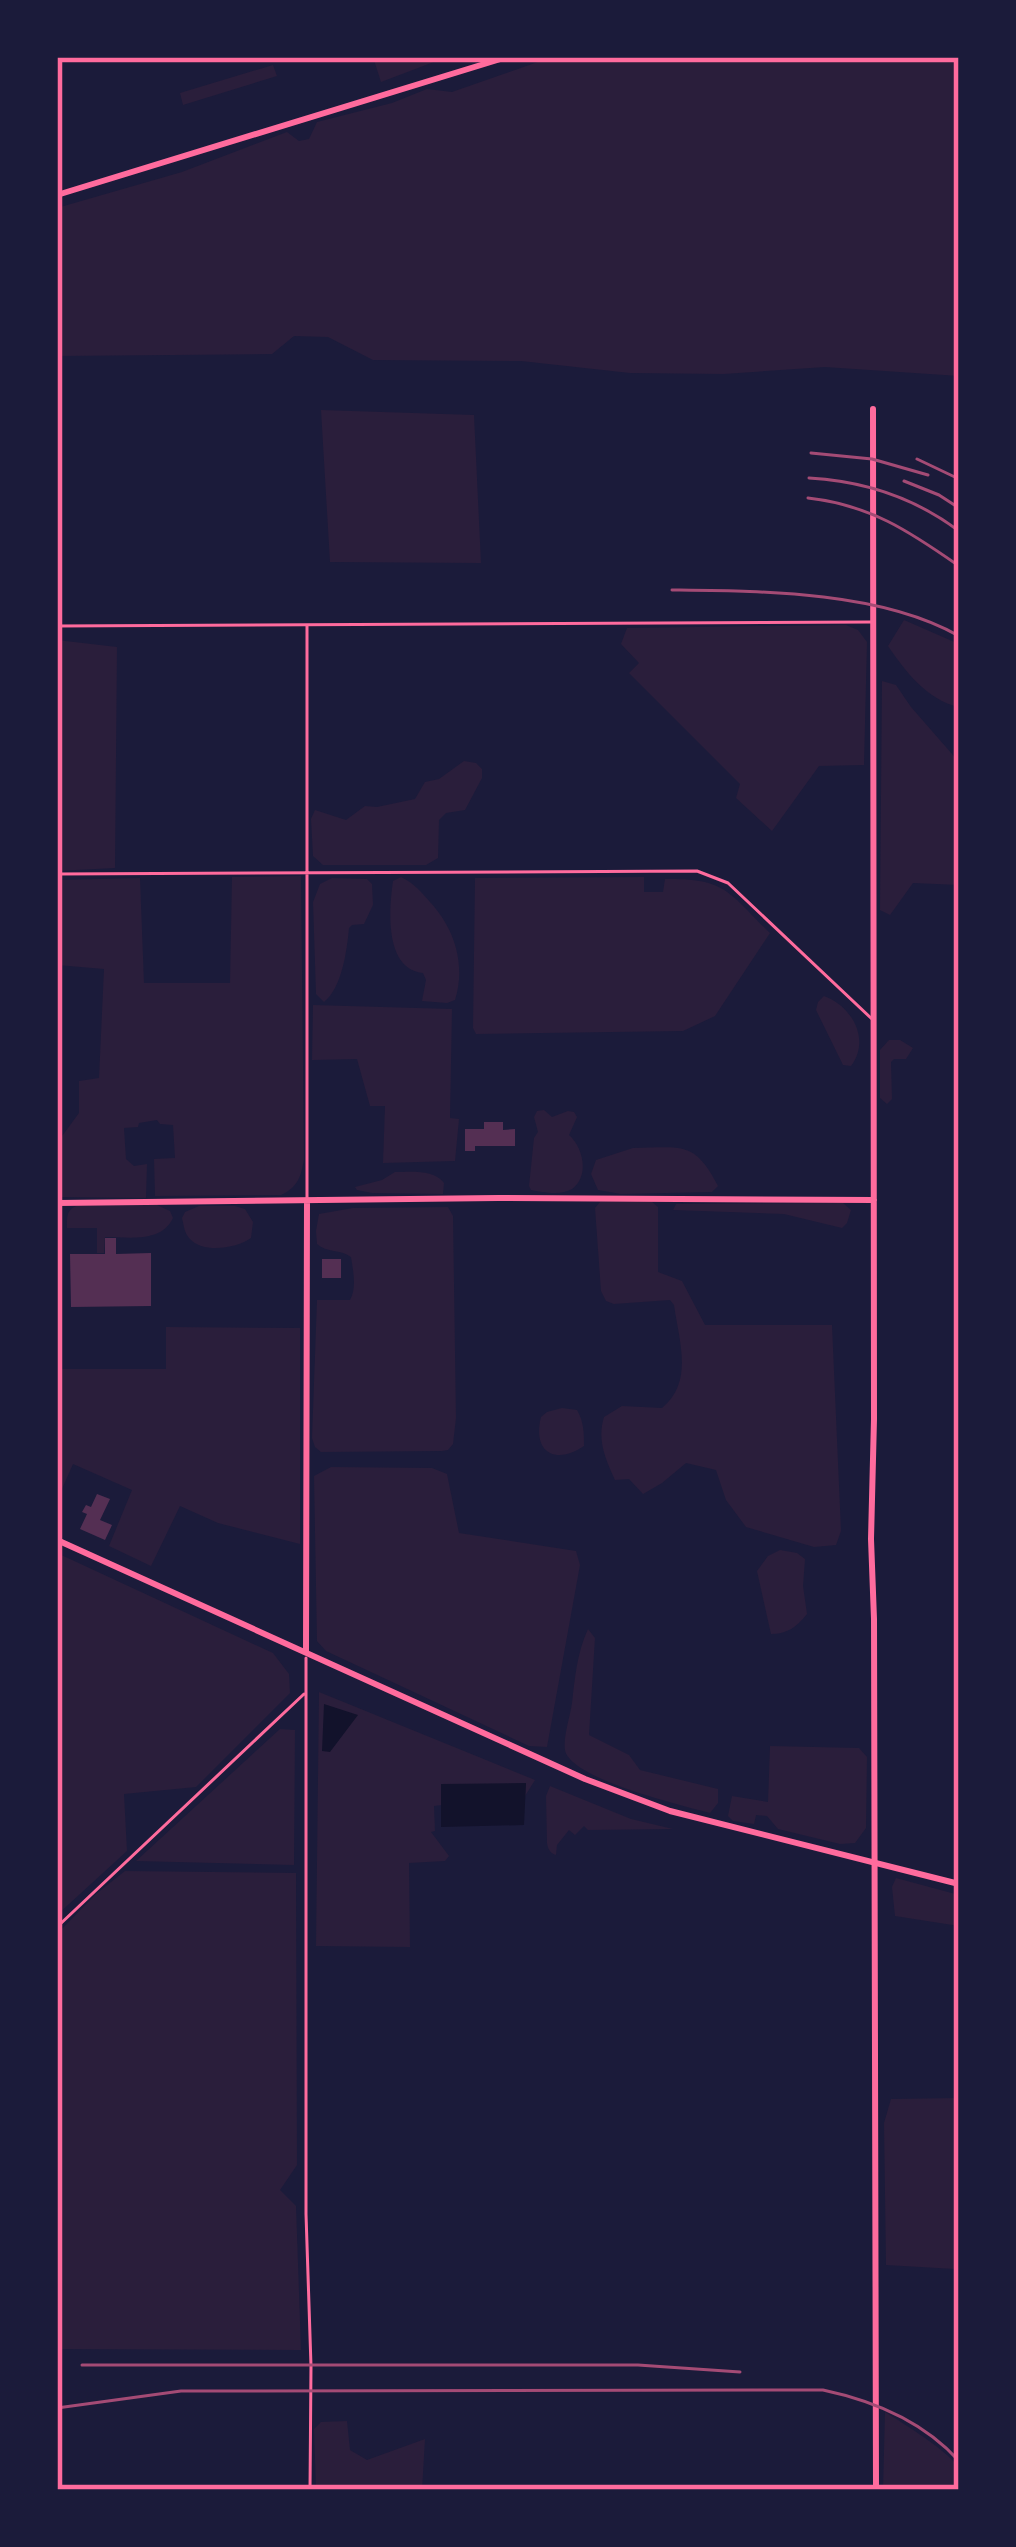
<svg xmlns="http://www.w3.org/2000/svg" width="1016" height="2547" font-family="'Source Serif 4',serif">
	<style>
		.green { fill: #2a1e3b }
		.water { fill: #12122b }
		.building { fill: #542f53 }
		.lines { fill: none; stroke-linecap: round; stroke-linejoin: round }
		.service { stroke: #ff6b9d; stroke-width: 3 }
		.minor { stroke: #ff6b9d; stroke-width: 6 }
		.tertiary { stroke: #ff6b9d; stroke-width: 6 }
		.rail { stroke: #a44b75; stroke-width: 3 }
		.neatline { fill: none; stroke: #ff6b9d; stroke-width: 4.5 }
	</style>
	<rect width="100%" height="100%" fill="#1b1b3a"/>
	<path class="green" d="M373 57H447L381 82Z
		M552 57H959V376L825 367 724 374 630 373 521 361 373 360 328 337 294 336 272 354 57 356V208L182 172 287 132 299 141 309 139 317 122 392 103 427 89 452 92Z
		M273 65 277 76 183 105 180 93Z
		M321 410 474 415 481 563 330 562Z
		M904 620 959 644V707C927 700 905 671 888 646Z
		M846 625 858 630 867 642 864 765 819 766 772 831 736 798 740 784 629 673 639 663 621 644 627 628Z
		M57 640 117 647 115 868 57 871Z
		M882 681 896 685 911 707 959 762V885L913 883 890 915 880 910Z
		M464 761 476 763 482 769V778L465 810 446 813 439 820 438 858 426 865H323L313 856 311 819 315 810 346 820 365 806 377 807 415 799 425 782 439 779Z
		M301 876 304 1159C301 1177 298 1187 281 1195L155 1196 154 1159 175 1158 173 1125 160 1124 157 1120 139 1123 138 1127 124 1128 126 1159 134 1166 147 1164 146 1198 60 1197 57 1195V1143L79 1113V1081L99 1078 104 969 57 965V880L140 878 144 983H230L232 877Z
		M401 877C414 883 421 892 430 902 455 929 466 965 455 1000L447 1003 422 1001 426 980 423 973C384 969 389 909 393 881Z
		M644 877V892H663L665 879C726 878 728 892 770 933L715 1016 683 1031 476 1034 473 1028 475 878Z
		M332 878 367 879 372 884 373 905 364 924 352 925 349 928C347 950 342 988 324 1002L316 994 313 902 320 884Z
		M824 996C852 1006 871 1040 851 1066L843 1065 816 1010 818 1002Z
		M313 1005 452 1009 450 1118 459 1119 455 1161 383 1163 385 1106H370L357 1059 312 1060Z
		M889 1040H900L913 1048 906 1059H894L891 1062 892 1099 887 1104 880 1098V1050Z
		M544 1110 552 1117 568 1111 574 1112 577 1117 569 1135C583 1147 590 1176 572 1189 561 1196 542 1192 531 1190L529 1186 534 1138 538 1132 534 1117 537 1111Z
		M633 1148C680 1148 694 1139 718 1186L712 1192 621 1194 598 1190 591 1174 596 1160Z
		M395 1172C411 1172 434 1169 444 1183L443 1194 372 1193 357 1190 355 1187 382 1180Z
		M651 1201 658 1207V1272L682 1281 705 1325H832L841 1531 836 1545 814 1547 746 1527 726 1500 716 1470 686 1463 662 1483 643 1494 629 1479 615 1480C605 1458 597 1440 604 1417L622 1406 662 1408C694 1382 679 1341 674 1305L670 1300 614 1304 606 1301 601 1291 595 1208 600 1202Z
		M843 1203 851 1210 847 1223 842 1228 784 1214 673 1210 676 1204Z
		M79 1205H157L170 1211 173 1218C161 1243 130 1237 105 1237L104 1253H97V1228H67C67 1216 66 1209 79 1205Z
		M199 1206H235L245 1209 253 1222 251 1238C237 1248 204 1254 190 1239 184 1233 184 1226 182 1218L185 1212Z
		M448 1207 453 1216 456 1418 453 1444 448 1450 442 1451 321 1452 315 1447 312 1438 317 1300H350C357 1288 353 1270 351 1257 340 1249 327 1253 317 1244L316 1231 319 1214 353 1208Z
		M166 1327 300 1328V1544L218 1523 180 1506 151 1566 109 1546 132 1490 73 1464 57 1500V1369H166Z
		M562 1408 577 1410C584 1422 584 1433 584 1446 556 1465 532 1453 541 1417L547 1412Z
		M331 1467 432 1468 447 1474 459 1533 576 1551 580 1565 547 1747 529 1746 326 1651 317 1641 314 1476Z
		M780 1550 797 1553 805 1559 803 1586 807 1614C797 1627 787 1634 771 1634L757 1571 768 1556Z
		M57 1553 273 1653 289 1674 290 1693 196 1787 124 1794 127 1851 57 1915Z
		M588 1629 595 1638 589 1735 629 1755 640 1770 718 1789V1803L710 1813C684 1806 570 1779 565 1750 563 1737 570 1717 572 1703 575 1677 577 1653 588 1629Z
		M319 1692 535 1780 525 1796 526 1784 442 1785V1805L434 1806 435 1831 431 1832 449 1856 445 1861 409 1863 410 1947 316 1946Z
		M280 1729 295 1730 294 1865 136 1861Z
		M770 1746 859 1748 867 1757 866 1828 855 1843 840 1844 778 1829 767 1816 756 1815 754 1824 733 1821 728 1816 732 1796 768 1802Z
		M550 1786 631 1819 673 1829 588 1830 584 1826 575 1835 569 1830 557 1845 556 1855C550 1853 548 1849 547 1843L546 1796Z
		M125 1871 296 1873 297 2165 280 2190 296 2206 301 2350 57 2349V1934L96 1894Z
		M896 1878 959 1895V1926L895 1916 892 1887Z
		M959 2098V2232L955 2269 886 2265 884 2123 891 2099Z
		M885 2412C901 2422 952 2453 959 2469 959 2471 959 2488 959 2490H883Z
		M347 2421 350 2450 367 2460 425 2439 422 2490 316 2489 314 2429 321 2422Z"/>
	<path class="water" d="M324 1704 358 1715 330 1752 322 1751Z
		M526 1783 524 1825 441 1827V1784Z"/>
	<path class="building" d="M484 1122H503V1130L515 1129V1146H475V1151H465V1129H484Z
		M105 1238H116V1254L151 1253V1306L71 1307 70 1254H105Z
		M322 1259H341V1278H322Z
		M97 1494 110 1499 100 1520 112 1525 105 1540 80 1529 87 1514 82 1512 86 1505 91 1507Z"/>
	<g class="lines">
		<path class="service" d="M57 626 871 622
			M307 626V1198
			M57 874 697 871 728 883 872 1019
			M306 1658V2214L311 2366 310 2490
			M57 1927 304 1694"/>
		<path class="minor" d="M873 409 874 1419 871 1539 874 1619 876 2490
			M57 1203 498 1198 874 1200
			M306 1652 307 1201"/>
		<path class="tertiary" d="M57 195 507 57
			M57 1540 585 1779 670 1811 959 1884"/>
		<path class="rail" d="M811 453 872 459 928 475
			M917 459 959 479
			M809 478C864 481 915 498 959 531
			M904 481 939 495 959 508
			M808 498C870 505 909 531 959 566
			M672 590C761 591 880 591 959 636
			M82 2365H638L740 2372
			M57 2408 181 2391 823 2390C875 2401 923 2421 959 2461"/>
	</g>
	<rect width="1016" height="2547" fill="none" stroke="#1b1b3a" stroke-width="120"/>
	<rect x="60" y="60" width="896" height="2427" class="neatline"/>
</svg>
